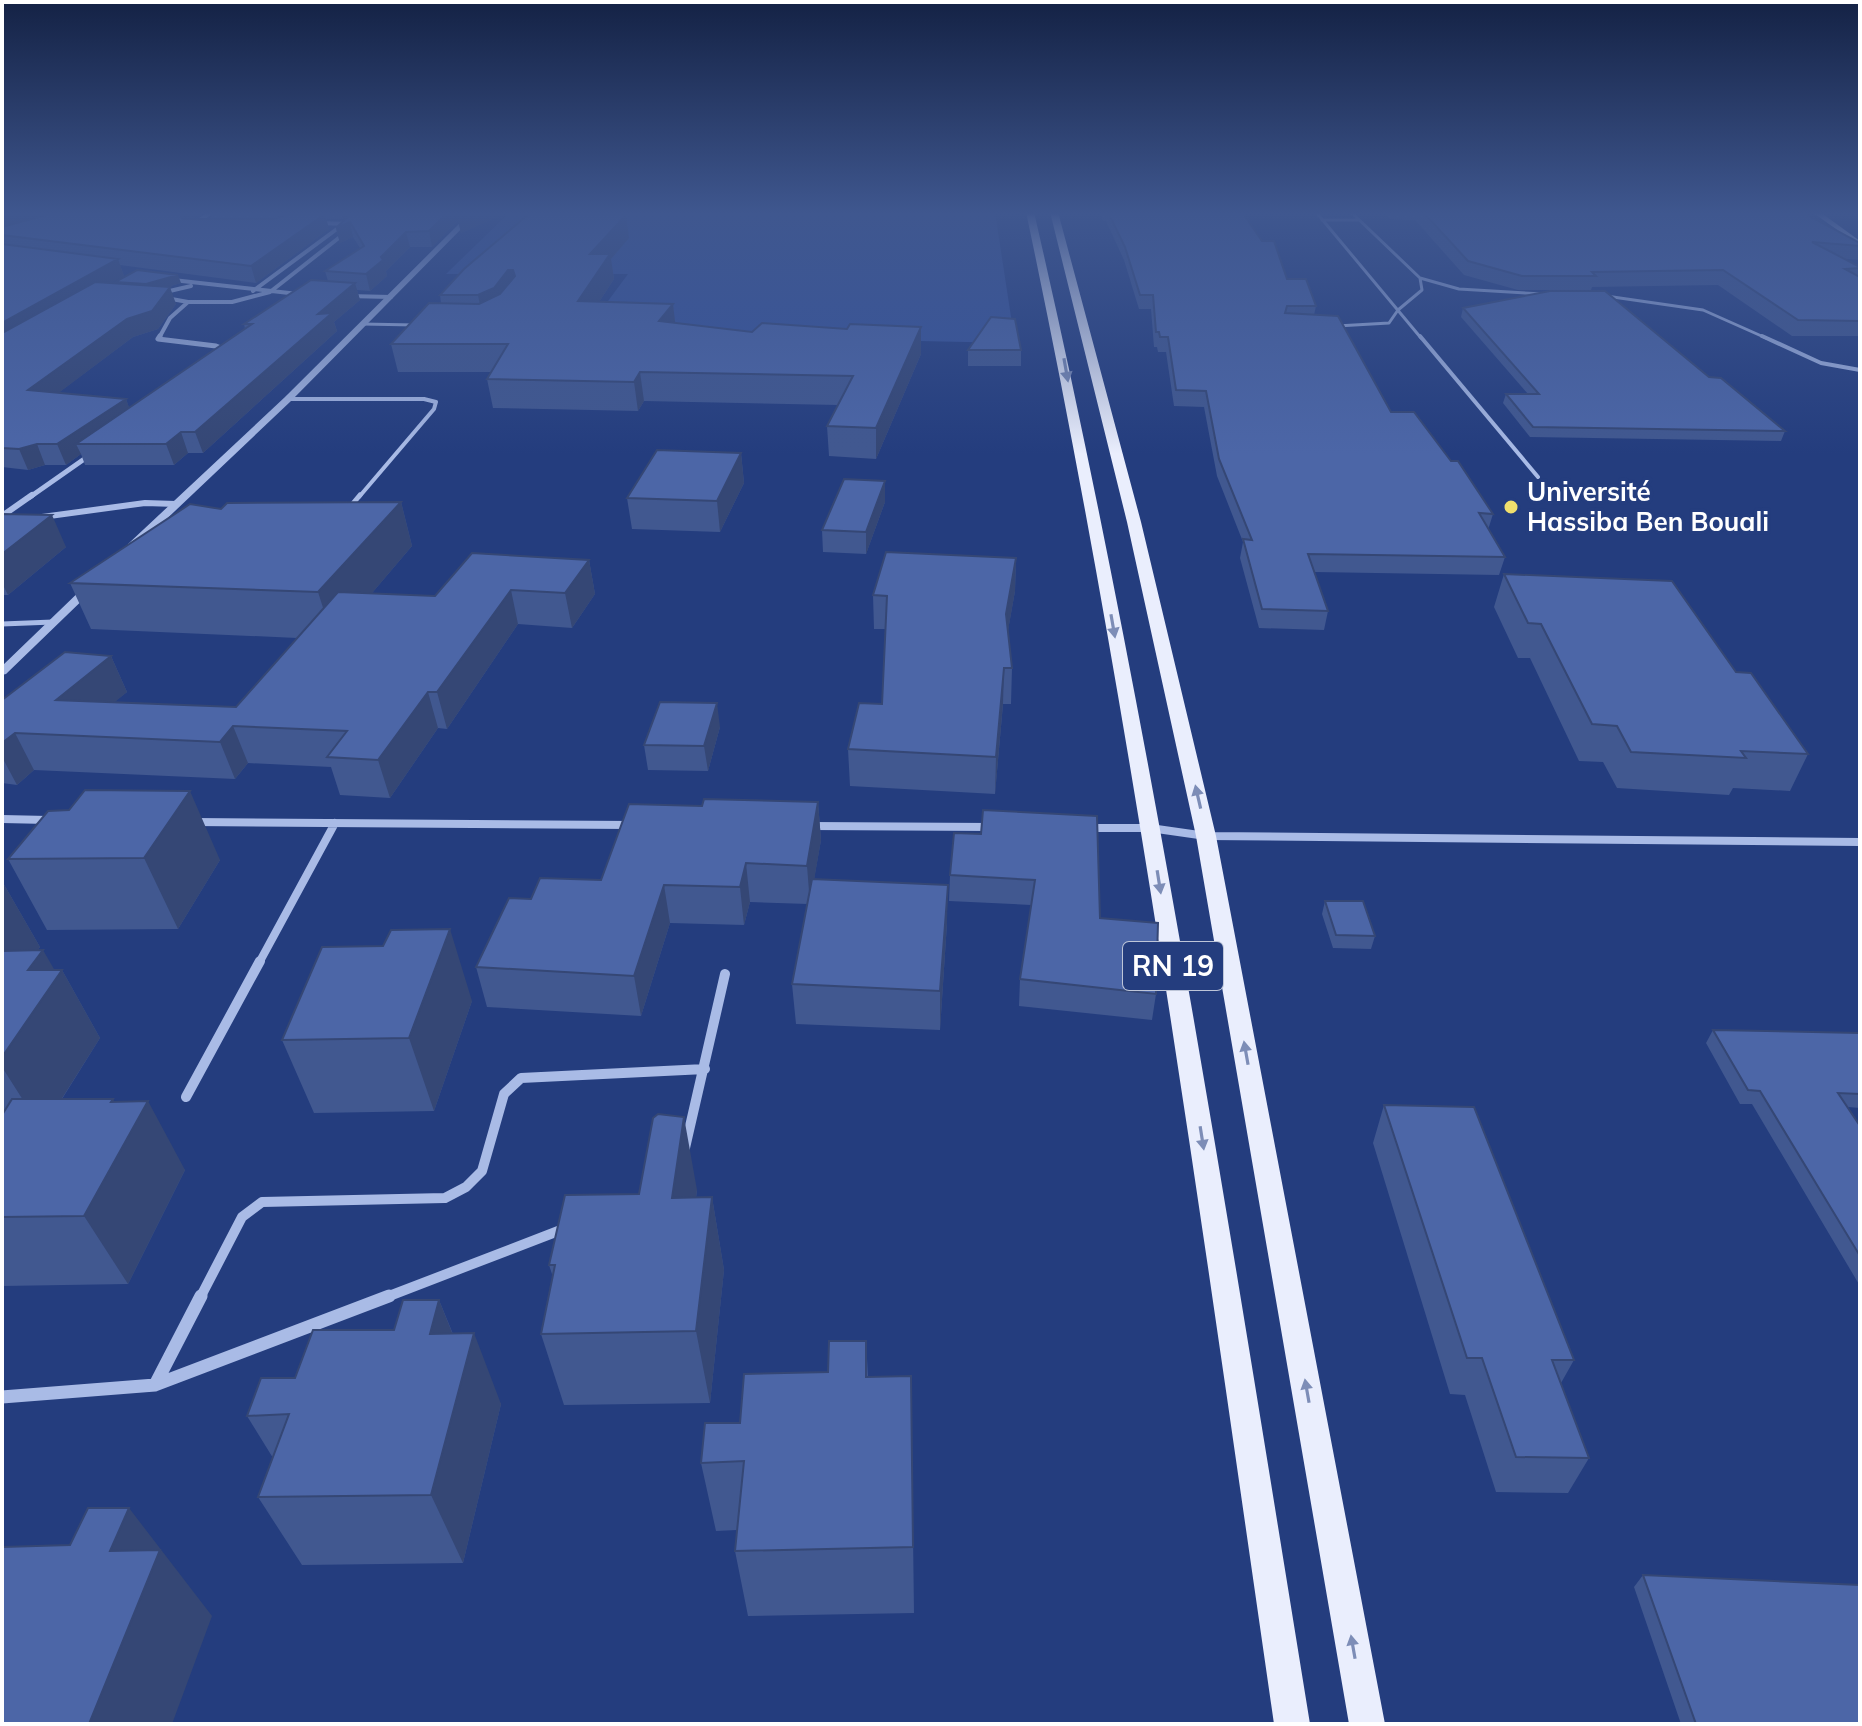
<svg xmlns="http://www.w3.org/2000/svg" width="1862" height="1726" font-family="Mulish,sans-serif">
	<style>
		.green { fill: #37549c }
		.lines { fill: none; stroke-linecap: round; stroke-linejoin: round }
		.service-far2 { stroke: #a9bbe6; stroke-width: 3 }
		.service-far1 { stroke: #a9bbe6; stroke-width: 4 }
		.service { stroke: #a9bbe6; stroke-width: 5 }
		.minor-far5 { stroke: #a9bbe6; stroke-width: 4 }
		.minor-far4 { stroke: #a9bbe6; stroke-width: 5 }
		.minor-far3 { stroke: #a9bbe6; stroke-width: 6 }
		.minor-far2 { stroke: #a9bbe6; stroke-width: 8 }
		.minor-far1 { stroke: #a9bbe6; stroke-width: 10 }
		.minor { stroke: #a9bbe6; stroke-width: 13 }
		.tertiary { fill: #a9bbe6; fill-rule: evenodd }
		.secondary { fill: #d3dcf5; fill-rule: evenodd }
		.primary { fill: #eaeefd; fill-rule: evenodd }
		.wall { fill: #415890; fill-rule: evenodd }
		.shaded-wall { fill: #354775 }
		.building { fill: #4c66a7; stroke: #354775; stroke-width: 2 }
		.oneway { fill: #7d8db7 }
		.poi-dot { fill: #f0df6d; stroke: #243d7e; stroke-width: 3 }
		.labels { text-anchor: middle; stroke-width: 7; stroke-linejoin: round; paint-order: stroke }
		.far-poi-label { font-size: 26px; font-weight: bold; fill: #fff; stroke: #243d7e; text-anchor: start }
		.shield { fill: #243d7e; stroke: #bdc5d8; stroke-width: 2 }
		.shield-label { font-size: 28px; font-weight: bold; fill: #fff }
	</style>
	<rect width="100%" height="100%" fill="#243d7e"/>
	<path class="green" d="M510 212H995L1015 343 670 336 594 320 628 274H446Z"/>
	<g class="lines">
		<path class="service-far2" d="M1316 212 1421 338
			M1351 212 1420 278 1459 289 1542 294
			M1322 220H1359
			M1606 296 1703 310 1766 338
			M362 324 415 325
			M1337 326 1389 323 1398 310 1422 290 1420 278"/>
		<path class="service-far1" d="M1420 336 1538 477
			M1762 336 1821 363 1860 370
			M288 399H424L436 402 434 409 359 497"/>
		<path class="service" d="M350 507 360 495
			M2 624 53 622"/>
		<path class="minor-far5" d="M195 223 212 212
			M317 223 351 224
			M173 280 298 294
			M253 291 345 223
			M161 293 191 286
			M348 296 391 297
			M188 302H232L270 292 345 233
			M159 338 170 318 188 302 166 298"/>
		<path class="minor-far4" d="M160 336 158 339 216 346 221 348 220 353
			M30 497 90 455"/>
		<path class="minor-far3" d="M2 516 32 495
			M42 517 145 503 176 504"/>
		<path class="minor-far2" d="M2 819 48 820
			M193 822 632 825
			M809 826 992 827
			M1089 828H1150L1206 836 1860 842
			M259 963 335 823"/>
		<path class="minor-far1" d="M186 1097 260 961
			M685 1148 725 974
			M200 1298 242 1217 262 1202 445 1198 466 1187 482 1171 504 1094 521 1078 705 1069
			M384 1298 566 1228"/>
		<path class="minor" d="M155 1385 201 1296
			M2 1397 155 1385 389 1296"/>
		<path class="tertiary" d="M471 212H478L291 401 136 548H128V544L285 397Z
			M91 583 95 584V588L6 674 2 675V666L87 584Z"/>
		<path class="secondary" d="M1812 212H1820L1860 241V246Z"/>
		<path class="primary" d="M1026 212H1034C1149 711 1228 1219 1310 1724H1274C1201 1219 1132 712 1026 212Z
			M1050 212H1058L1141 522 1216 836 1385 1724H1349L1196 836 1127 522Z"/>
	</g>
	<path class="wall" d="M2 212H203L192 219H274L276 218H212L210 212H508L461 233 458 220 432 247H410L386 271 387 276 370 291 357 290 360 300 334 322 337 331 203 453H188L174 465H85L81 454 66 465H45L28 470 2 467ZM347 218 336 228 340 243 353 237 360 248 325 271 328 281 244 324 245 329 129 408 126 399 58 393 133 337 158 329 176 304 167 287 181 283 115 282V284L110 283 124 276 120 265 256 283 329 229 326 219H343Z
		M1100 212H1242L1287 279 1316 306 1314 315 1391 412 1451 461 1493 514 1488 530 1505 557 1499 575 1314 572 1328 611 1324 630 1259 628 1240 558 1243 542 1217 476 1204 407 1174 406 1166 352H1158L1157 347H1154L1151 309H1139L1124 260 1106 221H1103Z
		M1385 212H1802L1860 243V260L1845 259 1860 267V336H1792L1718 285 1592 287 1591 290H1518L1464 275 1415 220 1389 219Z
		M626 215 629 238 611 259 614 279 599 302 673 304 675 323 921 354 876 459 829 456 827 426 838 405 644 401 638 411 493 408 487 379 491 372H398L391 344 441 303 440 295Z
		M1463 308 1709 377 1785 431 1781 441 1530 437 1503 403 1506 394H1528L1461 317Z
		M968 350H1021V366H968Z
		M741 453 744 483 720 532 632 529 627 498Z
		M401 502 412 546 372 593 435 596 589 560 595 594 572 628 518 624 447 729 438 728 390 798 340 795 331 767 248 763 235 779 34 770 17 785 2 783V700L111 656 127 692 114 702 236 707 297 638 91 629 70 583 221 509Z
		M885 502 866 554 823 552 822 530Z
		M2 514 66 547 8 595H2Z
		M1016 558 1015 591 1008 630 1012 668 1011 704H1003L995 794 850 786 848 749 882 704 886 629H874L873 595Z
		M1504 574 1736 672 1808 754 1790 791 1733 788 1729 795 1617 788 1603 762 1579 761 1530 658H1518L1494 607Z
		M720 727 708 771 648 770 644 745Z
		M818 802 821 840 814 879 947 923 940 1030 796 1024 792 984 808 904 750 902 744 925 670 923 641 1016 487 1007 476 967 531 899 601 880 702 806Z
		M69 810 220 860 178 929 47 930 8 859Z
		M954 833 1100 918 1156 994 1152 1020 1019 1006 1020 979 1031 905 949 901 950 875Z
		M2 881 40 947 38 950 54 970H62L100 1038 62 1099 115 1102 185 1170 128 1284 2 1286Z
		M1325 901 1375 936 1371 949 1333 948 1322 914Z
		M472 1001 434 1111 314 1113 282 1040Z
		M1713 1030 1860 1033V1108L1848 1107 1860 1126V1286L1752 1104H1740L1706 1043Z
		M1384 1105 1574 1360 1561 1383 1589 1458 1568 1493 1496 1492 1465 1395 1450 1394 1373 1143Z
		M697 1190 696 1198 712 1197 724 1270 710 1403 564 1405 541 1334 553 1277 549 1265 639 1194Z
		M439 1300 453 1334 501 1404 463 1563 302 1565 258 1497 273 1458 247 1416 295 1378 394 1330Z
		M866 1341 868 1376H911L914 1613 748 1616 735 1551 737 1530 716 1531 701 1463 740 1423 828 1372Z
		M1643 1575 1860 1724H1681L1634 1587Z"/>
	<path class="shaded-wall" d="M10 212H81L2 234V217Z
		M181 212H203L192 219 185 229 180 214Z
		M342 212H362L343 219Z
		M448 212H508L461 233 458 220 432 247 429 231Z
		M325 214 329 229 256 283 251 266Z
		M626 215 629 238 611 259 614 279 582 328 578 301 590 254Z
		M350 222 353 237 340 243 336 228Z
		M406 232 410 247 386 271 387 276 370 291 366 274 381 257Z
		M118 259 124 276 2 345V323Z
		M508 270H513L518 295 483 321 478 295Z
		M178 275 181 283 149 292 146 284Z
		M355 283 360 300 334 322 337 331 203 453 195 432 318 314Z
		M170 287 176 304 158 329 133 337 36 410 28 390Z
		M673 304 676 330 659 321Z
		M921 327V354L876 459V428Z
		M640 372 644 401 638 411 634 382Z
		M126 399 133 418 76 444 81 454 66 465 57 444Z
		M181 432 188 453 174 465 166 444Z
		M37 444 45 465 28 470 19 449Z
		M741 453 744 483 720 532 717 501Z
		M885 481V502L866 554V532Z
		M401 502 412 546 333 639 318 592Z
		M52 515 66 547 8 595 2 583V554Z
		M1016 558 1015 591 1005 648 1006 614Z
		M589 560 595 594 572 628 565 593Z
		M511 590 518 624 447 729 437 692Z
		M111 656 127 692 74 736 56 700Z
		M1004 668 1003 704 995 794 996 757Z
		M428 692 438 728 390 798 378 760Z
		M717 703 720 727 708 771 704 746Z
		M233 726 248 763 235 779 220 742Z
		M15 733 34 770 17 785 2 757V743Z
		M190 791 220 860 178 929 144 858Z
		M818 802 821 840 810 904 807 866Z
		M746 863 750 902 744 925 740 887Z
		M2 881 40 947 2 1000Z
		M664 885 670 923 641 1016 634 976Z
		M948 885 947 923 940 1030V991Z
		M450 929 472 1001 434 1111 409 1038Z
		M43 950 58 976 62 970 100 1038 42 1130 2 1067V1057L28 970Z
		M113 1099 131 1131 148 1101 185 1170 128 1284 84 1216 111 1102Z
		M684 1117 697 1190 687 1271 672 1198Z
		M712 1197 724 1270 710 1403 696 1331Z
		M439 1300 465 1365 474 1333 501 1404 463 1563 431 1495 430 1334Z
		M129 1508 212 1616 172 1724H89L110 1551Z"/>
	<path class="building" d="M2 212H10V215L21 212 2 217Z
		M57 212H181L180 214 183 219H274L290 214H325L251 266 2 235V227Z
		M353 212H448L429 231 406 232 381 257 383 260 366 274 325 271 364 246 350 222 336 228Z
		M464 212H472L458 218Z
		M1108 212H1242L1262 241H1274L1287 279H1306L1316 306H1287L1285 313 1338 316 1391 412H1414L1451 461H1458L1493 514 1479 513 1505 557 1308 554 1328 611 1262 609 1243 539 1252 540 1219 459 1206 391 1176 390 1168 337H1160L1159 332H1156L1153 295H1140L1125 247Z
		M1423 212H1802L1860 243V246L1812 242 1860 267V268L1845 269 1860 277V321L1798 320 1723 270 1592 272 1596 276H1522L1468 261Z
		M530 213 626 215 590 254H610L578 301 673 304 659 321 752 332 762 323 847 329 850 324 921 327 876 428 827 426 853 376 640 372 634 382 487 379 508 344H391L429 303 479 304 500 294 515 276 513 270H508L494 288 478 295H440L464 269Z
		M2 244 118 259 2 323Z
		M137 270 178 275 146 284 115 282Z
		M311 280 355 283 318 314 332 313 195 432H181L166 444H76L252 324H244Z
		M95 282 170 287 152 311 127 319 28 390 126 399 57 444H37L19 449 2 448V333Z
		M1550 291H1605L1709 377 1721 378 1785 431 1533 427 1506 394H1539L1463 308Z
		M991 317 1015 319 1021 350H968Z
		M657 450 741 453 717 501 627 498Z
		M844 479 885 481 866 532 822 530Z
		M401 502 318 592 70 583 190 504 221 509 227 503Z
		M2 514 52 515 2 554Z
		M886 552 1016 558 1006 614 1012 668H1004L996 757 848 749 859 703 882 704 887 596 873 595Z
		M472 553 589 560 565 593 511 590 437 692H428L378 760 327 757 347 731 233 726 220 742 15 733 2 743V700L65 652 111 656 56 700 236 707 338 592 435 596Z
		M1504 574 1672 581 1736 672 1751 673 1808 754 1741 751 1746 758 1631 752 1617 726 1592 724 1541 624 1528 623Z
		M660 702 717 703 704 746 644 745Z
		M85 790 190 791 144 858 8 859 48 811 69 810Z
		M704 799 818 802 807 866 746 863 740 887 664 885 634 976 476 967 509 898 531 899 540 878 601 880 629 804 702 806Z
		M983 810 1097 816 1100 918 1158 923 1156 994 1020 979 1035 880 950 875 954 833 981 834Z
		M812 879 948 885 940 991 792 984Z
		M1325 901H1363L1375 936 1336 935Z
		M450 929 409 1038 282 1040 322 947 383 946 391 930Z
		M43 950 28 970H62L2 1057V951Z
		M1713 1030 1860 1033V1094L1838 1093 1860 1126V1256L1760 1091 1748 1090Z
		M12 1099H113L111 1102 148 1101 84 1216 2 1217V1115Z
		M1384 1105 1474 1107 1574 1360H1552L1589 1458 1516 1457 1482 1358H1467Z
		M658 1114 684 1117 672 1198 712 1197 696 1331 541 1334 555 1265H549L565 1195 639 1194 653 1118Z
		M403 1300H439L430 1334 474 1333 431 1495 258 1497 289 1414 247 1416 261 1378H295L313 1330H394Z
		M829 1341H866V1377L911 1376 913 1547 735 1551 744 1461 701 1463 705 1423H740L744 1374 828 1372Z
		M88 1508H129L110 1551 160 1550 89 1724H2V1547L70 1545Z
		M1643 1575 1860 1585V1724H1696Z"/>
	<defs><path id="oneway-solid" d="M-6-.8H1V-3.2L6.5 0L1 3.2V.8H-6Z" transform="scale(2)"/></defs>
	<g class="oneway">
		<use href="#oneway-solid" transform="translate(1066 370) rotate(80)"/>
		<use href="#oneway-solid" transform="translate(1113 626) rotate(80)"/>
		<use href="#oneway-solid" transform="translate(1198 797) rotate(-103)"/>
		<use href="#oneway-solid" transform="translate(1159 882) rotate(81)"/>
		<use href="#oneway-solid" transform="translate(1246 1053) rotate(-100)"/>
		<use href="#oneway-solid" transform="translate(1202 1138) rotate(81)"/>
		<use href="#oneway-solid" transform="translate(1307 1391) rotate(-100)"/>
		<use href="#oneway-solid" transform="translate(1353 1647) rotate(-100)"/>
	</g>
	<linearGradient id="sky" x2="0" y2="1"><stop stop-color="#142245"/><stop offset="0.47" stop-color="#3f578f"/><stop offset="1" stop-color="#3f578f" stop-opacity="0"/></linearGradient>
	<rect width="1862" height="454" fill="url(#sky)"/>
	<circle class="poi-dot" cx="1511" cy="507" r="8"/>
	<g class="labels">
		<g class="far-poi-label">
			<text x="1527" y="501">Université<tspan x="1527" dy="30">Hassiba Ben Bouali</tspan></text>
		</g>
		<rect class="shield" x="1123" y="942" width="100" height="48" rx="6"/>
		<g class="shield-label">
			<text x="1173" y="976">RN 19</text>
		</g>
	</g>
	<rect width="1862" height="1726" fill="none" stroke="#ffffff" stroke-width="8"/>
</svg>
